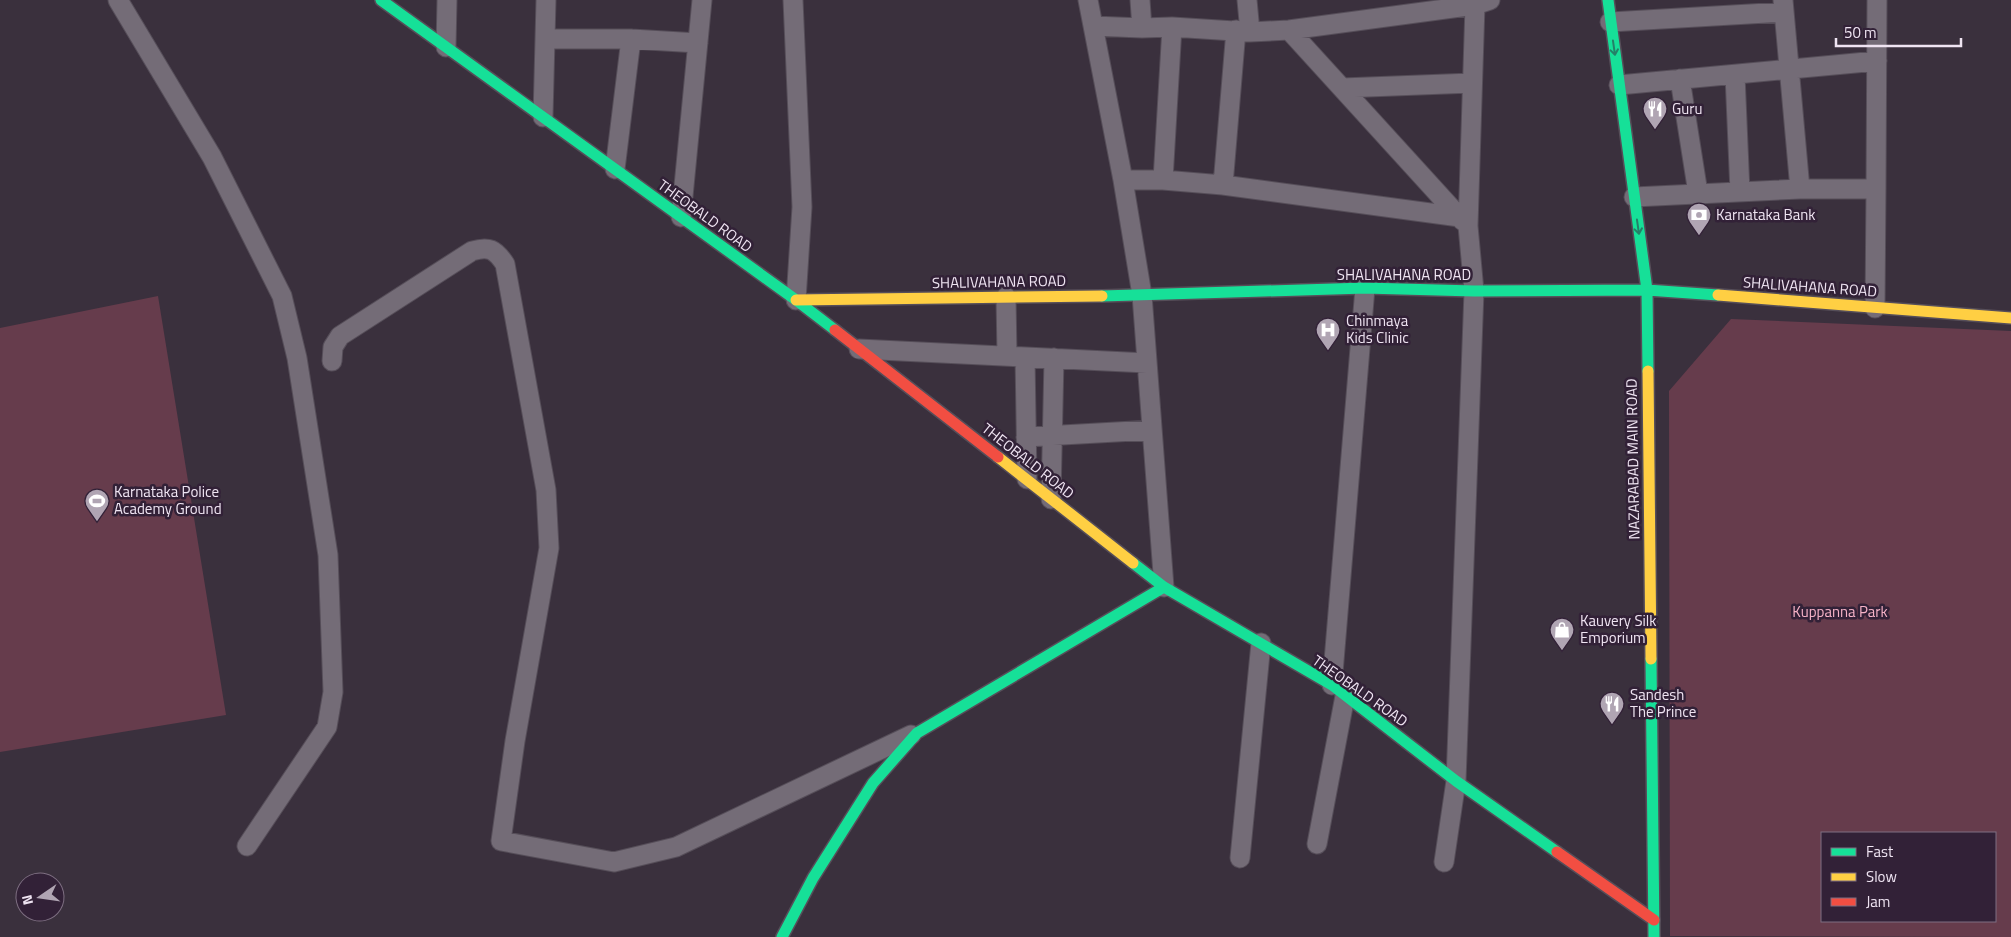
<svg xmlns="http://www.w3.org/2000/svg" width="2011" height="937" font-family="'Titillium Web',sans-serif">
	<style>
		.green { fill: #663c4c; fill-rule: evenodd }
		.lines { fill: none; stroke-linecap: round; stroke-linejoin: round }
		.street-casing { stroke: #564e59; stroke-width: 21 }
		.fast-casing { stroke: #564e59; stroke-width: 14 }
		.slow-casing { stroke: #564e59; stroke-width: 14 }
		.jam-casing { stroke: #564e59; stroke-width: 14 }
		.street { stroke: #746c77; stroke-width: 19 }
		.fast { stroke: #16e098; stroke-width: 11 }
		.slow { stroke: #ffcf43; stroke-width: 11 }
		.jam { stroke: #f24e42; stroke-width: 11 }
		.oneway { stroke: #248068 }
		.labels { text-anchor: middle; stroke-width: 5; stroke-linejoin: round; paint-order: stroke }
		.poi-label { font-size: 15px; fill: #efe4f2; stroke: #322137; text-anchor: start }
		.street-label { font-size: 15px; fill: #efe4f2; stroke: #322137 }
		.park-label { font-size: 15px; fill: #f6b2c7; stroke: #322137 }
	</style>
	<rect width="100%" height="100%" fill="#3a303d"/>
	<path class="green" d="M158 296 226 715 0 752V328Z
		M1731 319 2011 331V937L1670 936 1669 391ZM1822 833H1995V921H1822Z"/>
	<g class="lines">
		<defs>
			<path id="street" d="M118 0 212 157 282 296 297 358 328 555 333 692 327 727 247 846
				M793 0 802 207 796 300
				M1088 0 1123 180 1142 295 1164 587
				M1140 0 1142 28
				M1247 0 1250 32
				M1783 0 1800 189H1876L1877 0
				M1610 22 1784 12
				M1093 26 1142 28 1172 27 1250 32 1289 30 1475 5 1490 0
				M1289 30 1463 221
				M545 39H631L698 43
				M446 47 447 0
				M1735 75 1740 192
				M1680 79 1698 193
				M1619 85 1877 61
				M1342 88 1472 83
				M543 117 546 0
				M615 169 631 39
				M1123 180H1163L1223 185 1460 217
				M1163 180 1172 27
				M1223 185 1236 30
				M1634 197 1800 189
				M681 217 702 0
				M1006 297 1007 356
				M1875 308 1876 189
				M859 349 1147 363
				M1025 357 1027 479
				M332 361 333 347 340 336 472 251C489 246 495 249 505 264L546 490 549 548 515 741 501 841 614 862 676 847 911 735
				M1026 437 1152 430
				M1051 499 1054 358
				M1332 685 1365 288
				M1317 844 1345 696
				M1240 858 1261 643
				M1444 862 1456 781 1474 291 1468 226 1475 5"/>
			<path id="fast" d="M381 0 796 300 835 330
				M1608 0 1647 290 1648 371
				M1102 296 1365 288 1474 291 1647 290 1718 295
				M1133 563 1164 587 1332 685 1456 781 1557 852
				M1651 659 1654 937
				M782 937 813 878 873 783 917 733 1164 587"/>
			<path id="slow" d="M1718 295 2011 318
				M796 300 1102 296
				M1648 371 1651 659
				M998 457 1133 563"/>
			<path id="jam" d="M835 330 998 457
				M1557 852 1654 920"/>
		</defs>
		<use href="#street" class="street-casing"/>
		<use href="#fast" class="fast-casing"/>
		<use href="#slow" class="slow-casing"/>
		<use href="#jam" class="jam-casing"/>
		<use href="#street" class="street"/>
		<use href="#fast" class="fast"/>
		<use href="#slow" class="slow"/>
		<use href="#jam" class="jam"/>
	</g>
	<defs><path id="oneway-shaft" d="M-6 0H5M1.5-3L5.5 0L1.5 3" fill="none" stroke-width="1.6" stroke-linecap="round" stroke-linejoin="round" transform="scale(1.25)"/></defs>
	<g class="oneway">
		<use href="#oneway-shaft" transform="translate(1614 48) rotate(82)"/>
		<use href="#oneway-shaft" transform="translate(1638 227) rotate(82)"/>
	</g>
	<defs>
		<symbol id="restaurant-pin" viewBox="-11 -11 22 30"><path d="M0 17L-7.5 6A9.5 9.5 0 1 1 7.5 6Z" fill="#b0a5b3" stroke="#322137"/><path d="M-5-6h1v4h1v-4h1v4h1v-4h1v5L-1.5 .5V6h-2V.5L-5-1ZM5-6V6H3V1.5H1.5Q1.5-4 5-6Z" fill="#fff"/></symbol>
		<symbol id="bank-pin" viewBox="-11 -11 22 30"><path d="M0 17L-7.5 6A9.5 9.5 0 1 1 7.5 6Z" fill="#b0a5b3" stroke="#322137"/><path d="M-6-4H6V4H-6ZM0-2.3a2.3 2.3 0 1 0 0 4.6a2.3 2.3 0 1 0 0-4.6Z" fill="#fff"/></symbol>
		<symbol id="hospital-pin" viewBox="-11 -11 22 30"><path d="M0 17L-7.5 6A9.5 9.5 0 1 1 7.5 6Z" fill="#b0a5b3" stroke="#322137"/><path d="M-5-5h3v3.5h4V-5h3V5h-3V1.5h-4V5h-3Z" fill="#fff"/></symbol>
		<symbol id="stadium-pin" viewBox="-11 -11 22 30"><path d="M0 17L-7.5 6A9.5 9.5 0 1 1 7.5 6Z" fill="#b0a5b3" stroke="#322137"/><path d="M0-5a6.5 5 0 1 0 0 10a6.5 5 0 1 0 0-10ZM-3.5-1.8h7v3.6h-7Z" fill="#fff"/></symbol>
		<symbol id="shop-pin" viewBox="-11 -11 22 30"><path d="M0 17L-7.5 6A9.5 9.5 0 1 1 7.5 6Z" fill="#b0a5b3" stroke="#322137"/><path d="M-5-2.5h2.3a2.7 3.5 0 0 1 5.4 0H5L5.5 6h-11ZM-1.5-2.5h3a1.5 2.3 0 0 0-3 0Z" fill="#fff"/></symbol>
	</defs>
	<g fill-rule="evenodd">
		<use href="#restaurant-pin" x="1641" y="95" width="28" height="38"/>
		<use href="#bank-pin" x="1685" y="201" width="28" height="38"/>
		<use href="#hospital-pin" x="1314" y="316" width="28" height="38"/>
		<use href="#stadium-pin" x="83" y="487" width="28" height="38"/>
		<use href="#shop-pin" x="1548" y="616" width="28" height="38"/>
		<use href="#restaurant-pin" x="1598" y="690" width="28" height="38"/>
	</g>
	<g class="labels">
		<g class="poi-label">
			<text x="1672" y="114">Guru</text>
			<text x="1716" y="220">Karnataka Bank</text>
			<text x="1346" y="326">Chinmaya<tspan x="1346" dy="17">Kids Clinic</tspan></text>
			<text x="114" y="497">Karnataka Police<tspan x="114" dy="17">Academy Ground</tspan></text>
			<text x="1580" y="626">Kauvery Silk<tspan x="1580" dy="17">Emporium</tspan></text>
			<text x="1630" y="700">Sandesh<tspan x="1630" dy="17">The Prince</tspan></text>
		</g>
		<g class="street-label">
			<text transform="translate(705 216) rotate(36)" y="5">THEOBALD ROAD</text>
			<text x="1404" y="280">SHALIVAHANA ROAD</text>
			<text transform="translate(999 282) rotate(-1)" y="5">SHALIVAHANA ROAD</text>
			<text transform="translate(1810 287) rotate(4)" y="5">SHALIVAHANA ROAD</text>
			<text transform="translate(1633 459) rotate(-91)" y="5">NAZARABAD MAIN ROAD</text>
			<text transform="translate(1028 461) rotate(38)" y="5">THEOBALD ROAD</text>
			<text transform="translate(1360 691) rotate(35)" y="5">THEOBALD ROAD</text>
		</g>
		<g class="park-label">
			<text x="1840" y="617">Kuppanna Park</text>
		</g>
	</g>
	<rect x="1821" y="832" width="175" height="90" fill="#322137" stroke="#7e6f82"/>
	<rect x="1831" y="848" width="25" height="8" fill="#16e098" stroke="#7e6f82"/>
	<text x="1866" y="857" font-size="15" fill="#efe4f2">Fast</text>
	<rect x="1831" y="873" width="25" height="8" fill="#ffcf43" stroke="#7e6f82"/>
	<text x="1866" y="882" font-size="15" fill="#efe4f2">Slow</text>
	<rect x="1831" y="898" width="25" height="8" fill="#f24e42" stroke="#7e6f82"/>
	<text x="1866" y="907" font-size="15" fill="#efe4f2">Jam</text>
	<g transform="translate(40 897) rotate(257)"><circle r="24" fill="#322137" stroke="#7e6f82"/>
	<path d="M0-4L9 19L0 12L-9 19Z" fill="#b0a5b3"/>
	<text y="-8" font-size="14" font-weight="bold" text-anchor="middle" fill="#efe4f2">N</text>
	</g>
	<path d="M1836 38v8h125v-8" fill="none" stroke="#efe4f2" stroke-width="2.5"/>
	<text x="1844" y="38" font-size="15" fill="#efe4f2" stroke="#322137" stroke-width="4" paint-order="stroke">50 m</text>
</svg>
